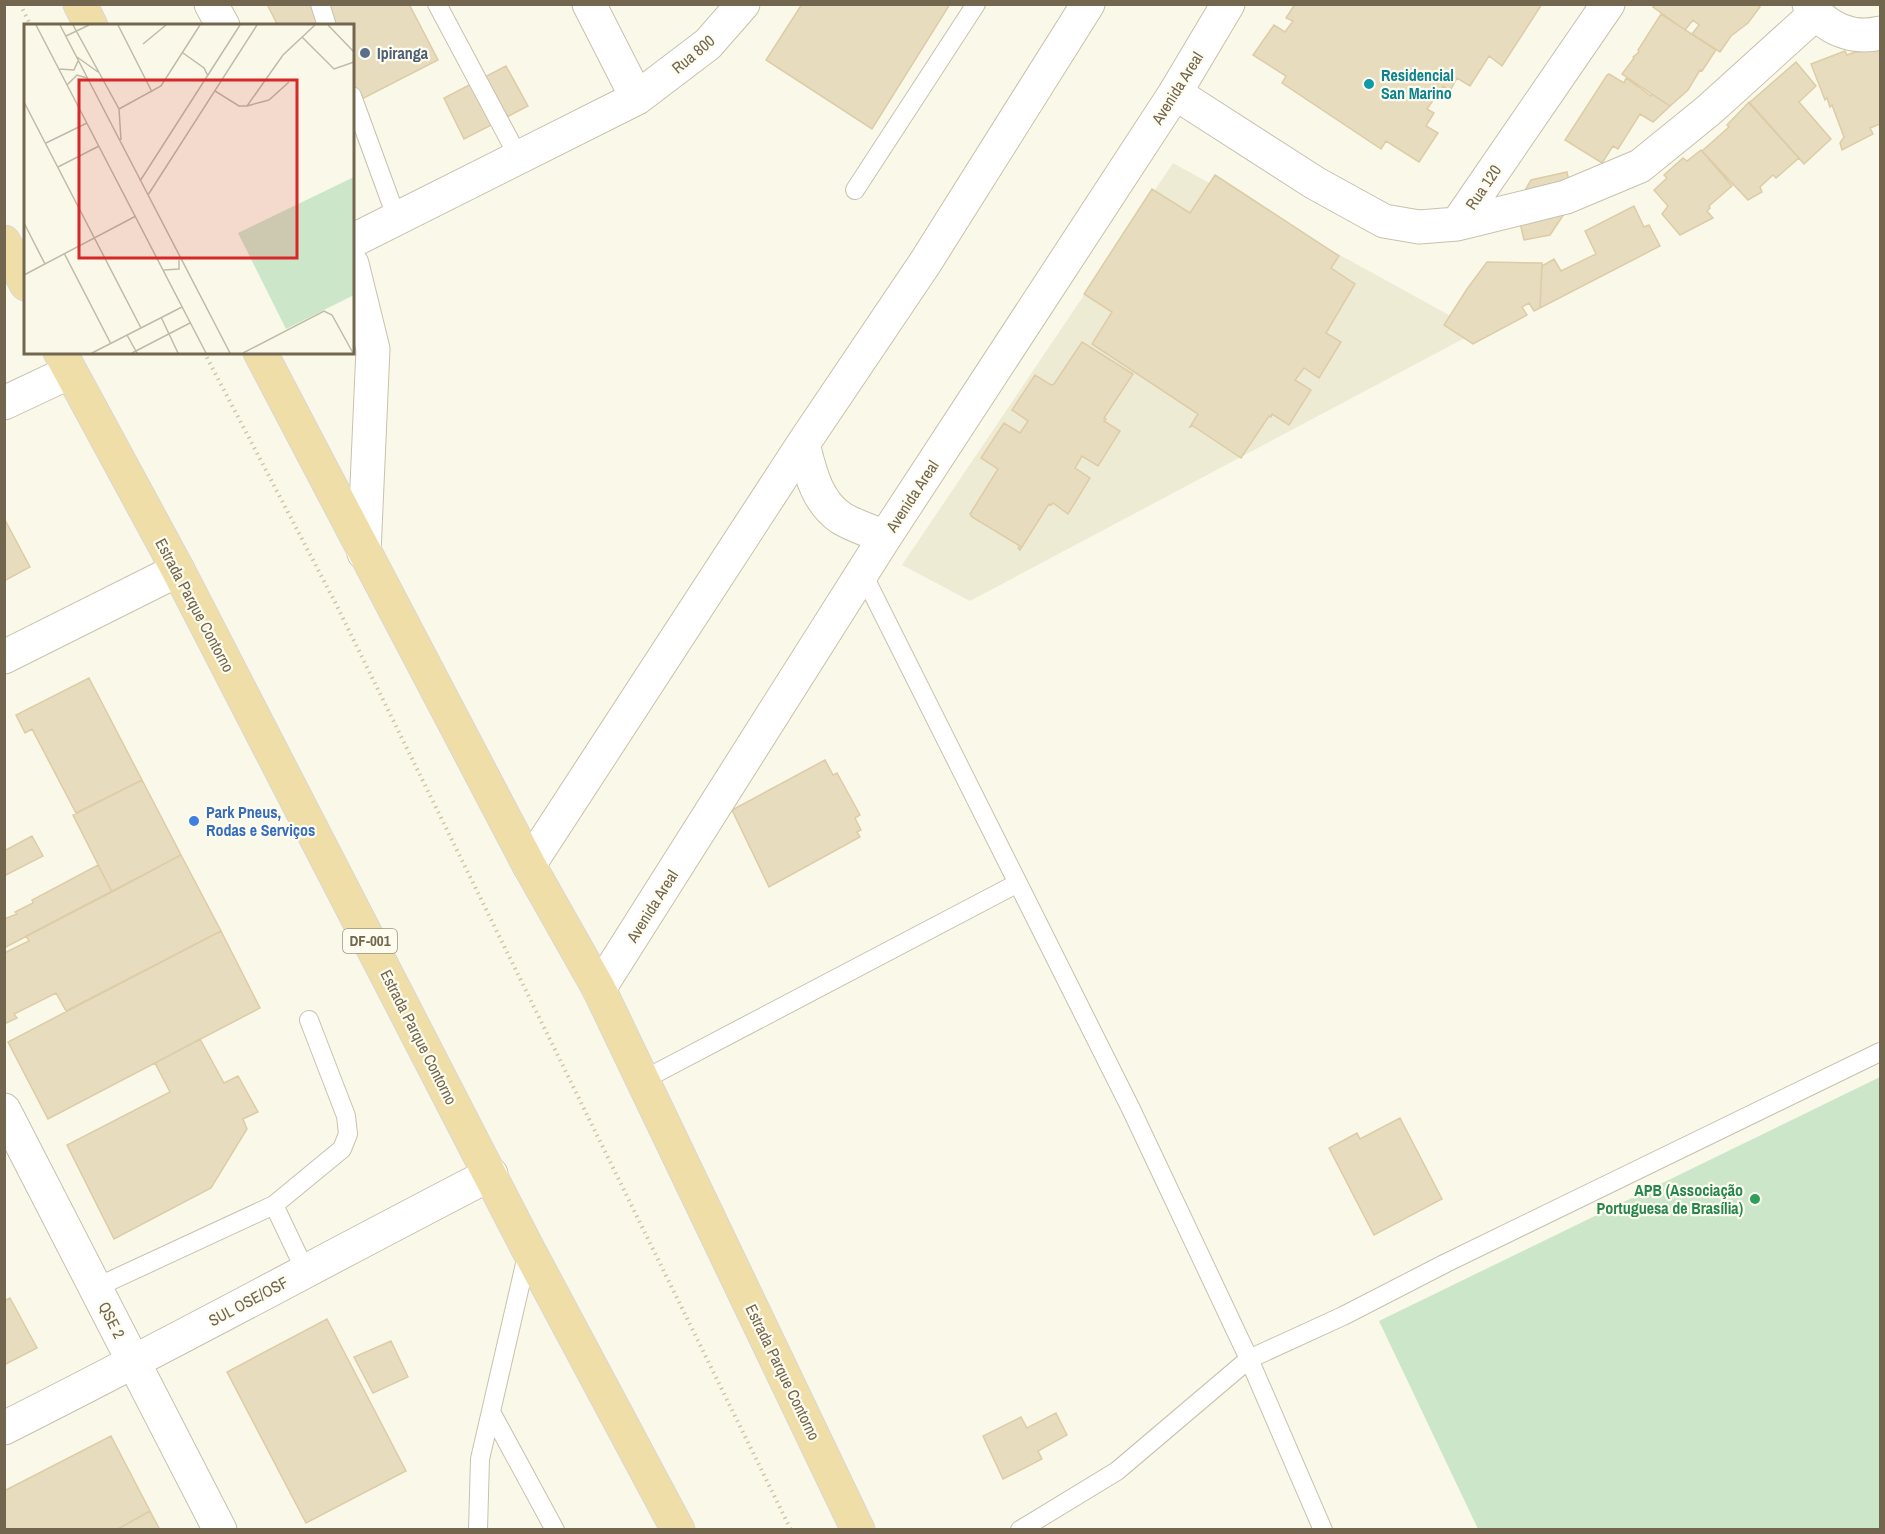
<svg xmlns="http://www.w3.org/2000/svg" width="1885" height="1534" font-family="'Archivo Narrow',sans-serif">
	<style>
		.residential { fill: #eeebd5 }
		.grass { fill: #cbe6c8 }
		.building { fill: #e7dcbe; stroke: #ddcca6; stroke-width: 1.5 }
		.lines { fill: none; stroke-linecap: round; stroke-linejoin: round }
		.service-casing { stroke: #c8c1ad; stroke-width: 20 }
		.minor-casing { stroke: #c8c1ad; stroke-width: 35 }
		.secondary-casing { stroke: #c9c1a9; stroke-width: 35 }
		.trunk-casing { stroke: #dad7d1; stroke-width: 35 }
		.path { stroke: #d1c5a6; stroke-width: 4; stroke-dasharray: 1.5 4.5; stroke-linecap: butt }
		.service { stroke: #fff; stroke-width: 18 }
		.minor { stroke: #fff; stroke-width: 33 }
		.secondary { stroke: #fff; stroke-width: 33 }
		.trunk { stroke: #efdea8; stroke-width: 33 }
		.service-dot { fill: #5c6f8a; stroke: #fdfcef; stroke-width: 2 }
		.culture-dot { fill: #0f9aa8; stroke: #fdfcef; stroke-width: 2 }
		.shop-dot { fill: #3f7fe0; stroke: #fdfcef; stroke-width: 2 }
		.leisure-dot { fill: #2e9e5b; stroke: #fdfcef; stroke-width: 2 }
		.labels { text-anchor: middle; stroke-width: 4.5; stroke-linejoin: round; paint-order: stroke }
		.shield { fill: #fdfcef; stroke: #9c937f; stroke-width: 1.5 }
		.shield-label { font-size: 15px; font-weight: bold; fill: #72664f }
		.service-label { font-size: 16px; font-weight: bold; fill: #4e5e75; stroke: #fdfcef; text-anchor: start }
		.street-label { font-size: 16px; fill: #72664f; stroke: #fdfcef }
		.culture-label { font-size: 16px; font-weight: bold; fill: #0d838f; stroke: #fdfcef; text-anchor: start }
		.shop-label { font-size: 16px; font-weight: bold; fill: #366cbe; stroke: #fdfcef; text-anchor: start }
		.leisure-label { font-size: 16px; font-weight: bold; fill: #27864d; stroke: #fdfcef; text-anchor: end }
		.inset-road { fill: none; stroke: #c0baa6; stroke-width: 1.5 }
		.view { fill: #d62828; fill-opacity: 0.15; stroke: #d62828; stroke-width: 3 }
		.inset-edge { fill: none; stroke: #72664f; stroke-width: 3 }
	</style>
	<rect width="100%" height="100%" fill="#faf9e9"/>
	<path class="residential" d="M1173 163 1478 331 970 601 902 565Z"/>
	<path class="grass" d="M1880 1077V1529H1478L1379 1321Z"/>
	<path class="building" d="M267 4H409L438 60 352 104V26H278Z
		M802 4H950L872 129 766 60Z
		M1295 4H1542L1502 66 1489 56 1470 86 1457 78 1450 91 1443 86 1427 109 1434 113 1426 126 1438 133 1419 162 1386 141 1381 149 1282 83 1286 76 1253 55 1274 25 1285 32 1293 21 1286 18Z
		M1655 4H1756L1760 7 1748 23 1731 36 1720 52 1692 34 1699 25 1693 20 1685 30 1653 7Z
		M1661 14 1716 50 1702 71 1700 70 1688 90 1670 106 1622 74 1634 58 1633 57 1639 52 1638 50Z
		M1867 48H1879L1880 52V124L1870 128 1873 134 1842 150 1840 143 1844 137 1832 105 1830 107 1827 98 1825 100 1811 64 1845 51 1847 55Z
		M1796 62 1816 86 1799 102 1831 139 1804 164 1749 103Z
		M506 66 528 106 464 139 444 98Z
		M1609 74 1624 83 1626 78 1651 96 1652 94 1670 106 1653 122 1640 114 1618 149 1613 146 1602 163 1565 140 1607 75Z
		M1749 102 1799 158 1776 178 1773 175 1760 187 1762 192 1748 200 1702 151 1729 127 1727 125Z
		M1701 150 1732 186 1709 206 1710 208 1707 211 1713 218 1680 235 1662 214 1668 206 1654 190 1667 178 1664 175 1683 158 1687 161Z
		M1567 172 1574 207 1568 208 1550 235 1524 240 1516 206 1531 180Z
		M1215 175 1339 256 1331 268 1355 284 1326 333 1341 342 1319 378 1304 368 1295 380 1311 390 1289 425 1272 414 1271 417 1269 416 1241 458 1193 426 1190 427 1198 414 1092 344 1112 312 1084 294 1152 189 1190 213Z
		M1634 206 1644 227 1649 225 1660 246 1540 308 1542 266 1554 259 1561 271 1596 254 1585 231Z
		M1487 262 1542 263 1540 308 1534 311 1529 303 1522 307 1527 315 1473 344 1444 325 1467 289Z
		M1082 342 1133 374 1104 418 1106 419 1104 421 1120 431 1098 466 1082 456 1075 468 1090 478 1068 514 1053 503 1051 505 1049 504 1020 550 1018 548 1020 546 972 517 970 514 998 469 981 458 1004 423 1020 433 1028 421 1012 410 1035 375 1051 385 1054 384Z
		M4 518 30 567 4 581Z
		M89 678 142 780 76 813 32 729 25 733 16 715Z
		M825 760 833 775 837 773 860 815 855 818 861 830 857 832 860 837 769 887 732 810Z
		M142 780 181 855 112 892 73 815Z
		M32 836 43 856 4 876V851Z
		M181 855 221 931 66 1011 56 993 14 1014 17 1018 4 1024V953L29 941 26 936Z
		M98 865 112 892 4 948V919L17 914 15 912 33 903 32 900Z
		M221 931 260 1008 48 1119 8 1042Z
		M200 1039 224 1083 238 1076 258 1112 243 1119 247 1129 211 1188 114 1239 67 1145 170 1092 155 1063Z
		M1400 1118 1442 1199 1374 1235 1329 1148 1357 1133 1360 1139Z
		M10 1298 37 1348 4 1365V1301Z
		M327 1319 406 1471 306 1523 227 1372Z
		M391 1341 408 1377 373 1393 354 1357Z
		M1056 1413 1067 1435 1038 1451 1042 1459 1003 1479 983 1436 1021 1417 1027 1428Z
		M111 1436 150 1511 116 1530H4V1491Z
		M150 1511 160 1530H116Z"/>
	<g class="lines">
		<defs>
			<path id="service" d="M320 4 327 26
				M437 4 519 158
				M352 96 397 219
				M855 190 976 4
				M863 574 1131 1109 1249 1359 1323 1530
				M643 1080 1018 883
				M305 1270 274 1205 342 1149 348 1134 346 1116 309 1020
				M95 1288 274 1205
				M491 1412 555 1530
				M478 1530 480 1459 528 1251
				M1020 1530 1117 1471 1249 1359 1343 1316 1446 1263 1880 1052"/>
			<path id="minor" d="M211 4 223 26
				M589 4 637 98
				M1809 4C1825 28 1852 40 1880 33
				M1175 93 1315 183 1384 221 1419 227 1457 224 1608 4
				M1457 224 1566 197 1640 166 1709 110 1815 14
				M352 241 637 98 708 44 743 4
				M352 264 373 349 364 553
				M4 403 70 372
				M4 657 178 570
				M4 1110 220 1530
				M4 1428C168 1346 328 1258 491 1174"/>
			<path id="secondary" d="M803 444C810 471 816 501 841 518 854 526 871 531 885 537
				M529 865 803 444 925 263 1088 4
				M599 989 885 537 1175 93 1228 4"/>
			<path id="trunk" d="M80 4 91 26
				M4 242 26 284
				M60 352 178 570 528 1249 678 1530
				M260 352 529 865 599 989 858 1530"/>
		</defs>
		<use href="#service" class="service-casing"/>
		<use href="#minor" class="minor-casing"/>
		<use href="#secondary" class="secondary-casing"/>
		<use href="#trunk" class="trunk-casing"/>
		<path class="path" d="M20 4 31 26
			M204 352 335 602 791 1530"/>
		<use href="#service" class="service"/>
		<use href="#minor" class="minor"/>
		<use href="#secondary" class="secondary"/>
		<use href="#trunk" class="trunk"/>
	</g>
	<circle class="service-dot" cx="365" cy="53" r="6"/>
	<circle class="culture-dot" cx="1369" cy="84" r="6"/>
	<circle class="shop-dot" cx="194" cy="821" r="6"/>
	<circle class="leisure-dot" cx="1755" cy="1199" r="6"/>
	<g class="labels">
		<rect class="shield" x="343" y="929" width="54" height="24" rx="4.5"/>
		<g class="shield-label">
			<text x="370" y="946">DF-001</text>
		</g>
		<g class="service-label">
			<text x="377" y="59">Ipiranga</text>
		</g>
		<g class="street-label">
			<text transform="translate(693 54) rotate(-40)" y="6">Rua 800</text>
			<text transform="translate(1177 88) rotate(-58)" y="6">Avenida Areal</text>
			<text transform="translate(1483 187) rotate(-56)" y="6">Rua 120</text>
			<text transform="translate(912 496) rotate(-57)" y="6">Avenida Areal</text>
			<text transform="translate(195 605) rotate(62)" y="6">Estrada Parque Contorno</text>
			<text transform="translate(652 906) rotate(-58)" y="6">Avenida Areal</text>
			<text transform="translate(419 1037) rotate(63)" y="6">Estrada Parque Contorno</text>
			<text transform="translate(248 1301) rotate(-28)" y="6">SUL OSE/OSF</text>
			<text transform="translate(112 1320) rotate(63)" y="6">QSE 2</text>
			<text transform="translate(783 1372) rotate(64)" y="6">Estrada Parque Contorno</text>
		</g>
		<g class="culture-label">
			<text x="1381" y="81">Residencial<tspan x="1381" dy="18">San Marino</tspan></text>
		</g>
		<g class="shop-label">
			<text x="206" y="818">Park Pneus,<tspan x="206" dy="18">Rodas e Serviços</tspan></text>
		</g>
		<g class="leisure-label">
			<text x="1743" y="1196">APB (Associação<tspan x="1743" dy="18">Portuguesa de Brasília)</tspan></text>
		</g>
	</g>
	<g transform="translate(24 24)">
		<rect width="330" height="330" fill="#faf9e9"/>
		<path d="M330 153V271L262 305 214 209Z" fill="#cbe6c8"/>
		<path class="inset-road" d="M12 1 182 329M36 1 206 329M49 1 95 85 97 116M94 1 128 68M304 1 330 28M42 12 65 1M278 13 310 45 330 38M119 20 142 1M159 29 180 44 184 52M53 33 74 48M35 45 50 46 54 37M43 61 53 51 63 54M191 67 215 82H223L259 31 291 1M0 78 117 304M223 82 245 76 265 58M95 85 137 62 176 1M22 119 63 99M34 143 75 122M116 157 216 1M124 171 233 1M0 199 21 240M40 229 87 320M140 246 155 245V236M0 251 112 192M137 293 154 329M103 311 113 329M68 329 158 283M108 329 166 299M219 329 300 287 308 291 329 329"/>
		<path class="view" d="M55 56H273V234H55Z"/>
		<rect width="330" height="330" class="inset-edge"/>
	</g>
	<rect width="1885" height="1534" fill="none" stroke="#72664f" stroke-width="12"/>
</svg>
